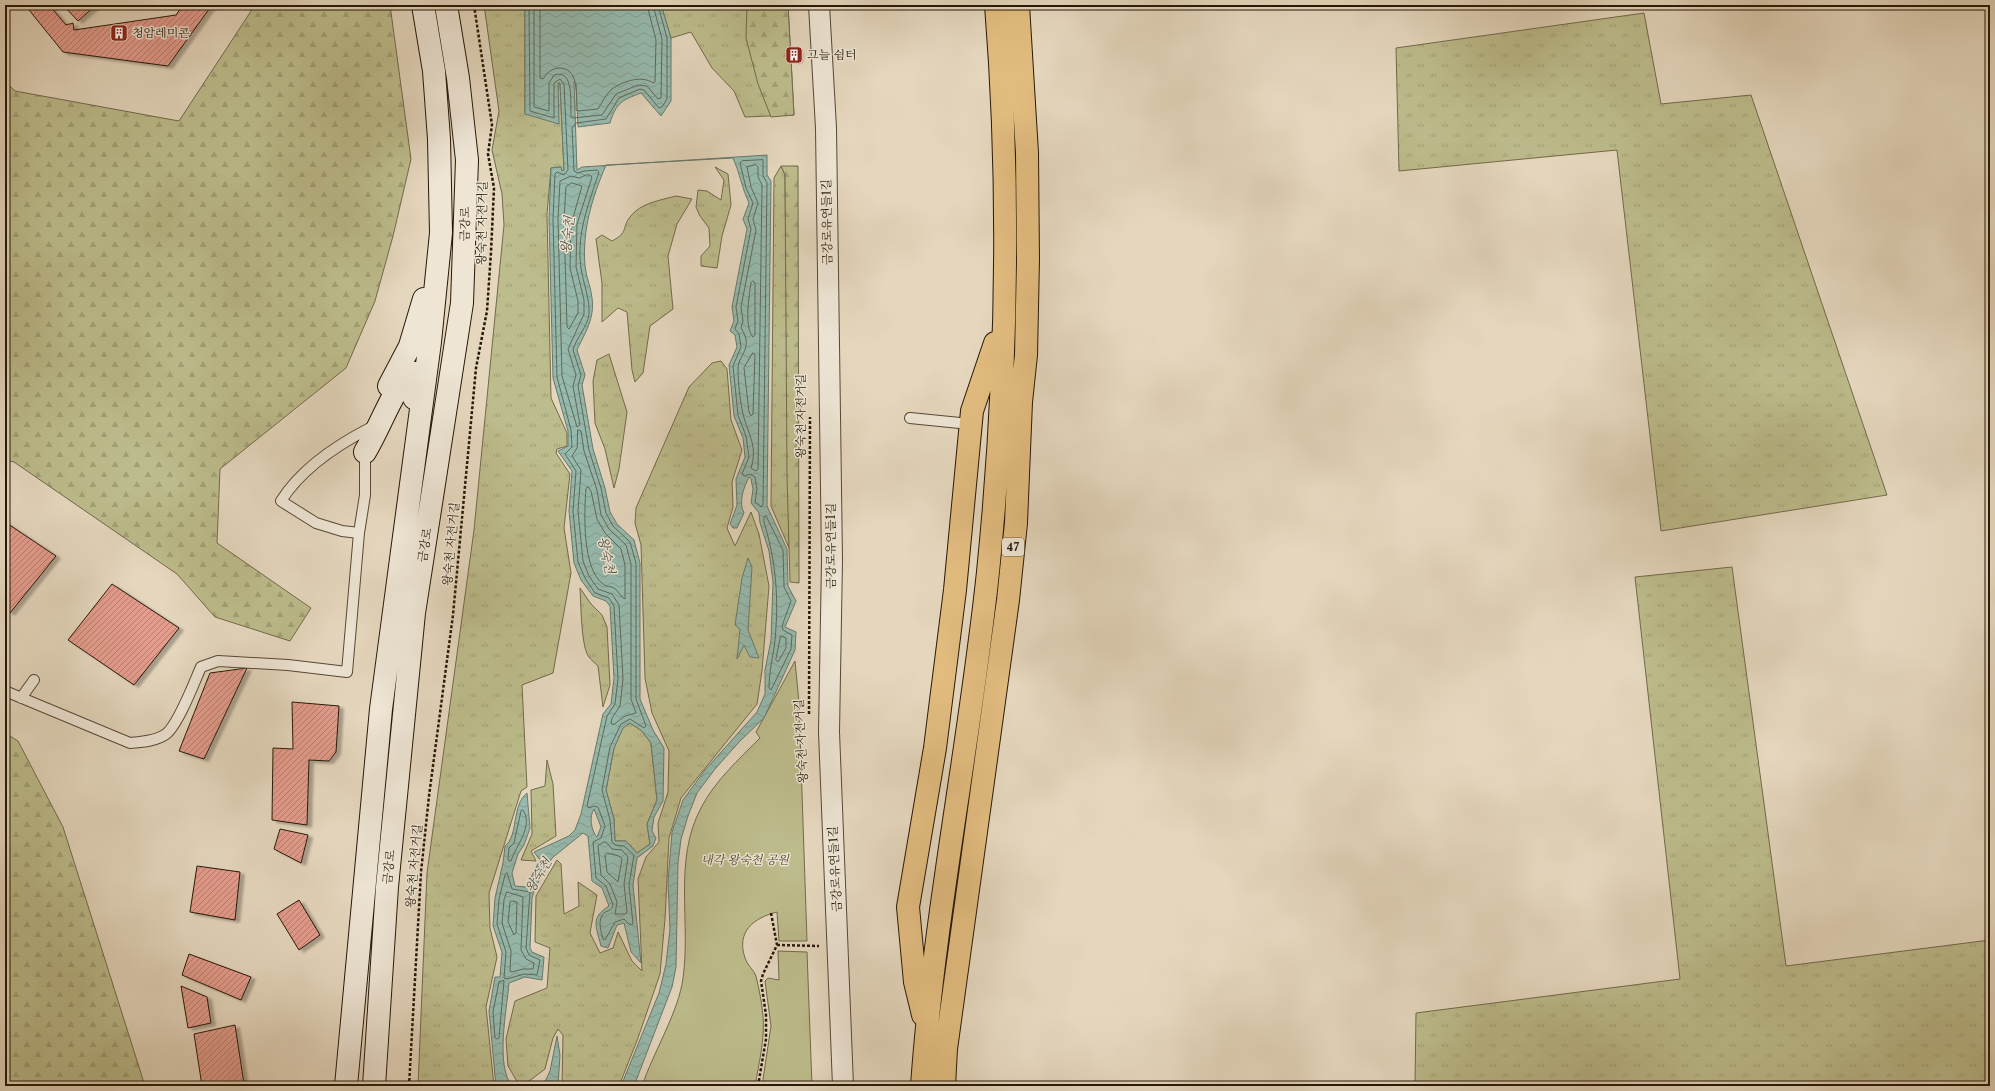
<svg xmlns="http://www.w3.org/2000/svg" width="1995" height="1091" font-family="'Libre Caslon Text','Noto Serif KR',serif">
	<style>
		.grass { fill: url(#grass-tufts); stroke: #726a4a }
		.forest { fill: url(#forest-firs); stroke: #726a4a }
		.park { fill: #bdbc8c; stroke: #726a4a }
		.water { fill: url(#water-waves); stroke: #69796b; fill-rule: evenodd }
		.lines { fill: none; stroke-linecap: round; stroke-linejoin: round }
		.shore { stroke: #5e695a; stroke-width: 1 }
		.building { fill: url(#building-hatch); stroke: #261807; filter: url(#shadow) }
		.service-casing { stroke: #564835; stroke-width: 12 }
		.minor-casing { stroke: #564835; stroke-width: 22 }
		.secondary-casing { stroke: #261807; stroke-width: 24 }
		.trunk-casing { stroke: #261807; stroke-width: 24 }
		.path { stroke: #261807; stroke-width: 2.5; stroke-dasharray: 3 2; stroke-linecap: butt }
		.service { stroke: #eee5d5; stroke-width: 10 }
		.minor { stroke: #eee5d5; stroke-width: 20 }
		.secondary { stroke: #eee5d5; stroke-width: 22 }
		.trunk { stroke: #e2bc7f; stroke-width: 22 }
		.labels { text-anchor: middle; stroke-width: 3; stroke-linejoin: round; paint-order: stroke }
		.shield { fill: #eee5d5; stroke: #625645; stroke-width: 1 }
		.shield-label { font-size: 11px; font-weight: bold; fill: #261807 }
		.poi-label { font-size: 12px; fill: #261807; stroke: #eee5d5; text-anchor: start }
		.street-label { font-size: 12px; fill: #261807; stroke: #eee5d5 }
		.park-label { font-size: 12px; font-style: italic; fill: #53492f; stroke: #eee5d5 }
		.water-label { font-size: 13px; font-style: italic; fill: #4d5141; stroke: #eee5d5 }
	</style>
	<defs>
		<pattern id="grass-tufts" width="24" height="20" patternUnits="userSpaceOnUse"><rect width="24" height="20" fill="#bdbc8c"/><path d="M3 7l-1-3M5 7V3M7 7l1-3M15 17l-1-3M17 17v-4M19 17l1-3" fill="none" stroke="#a2a177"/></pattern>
		<pattern id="forest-firs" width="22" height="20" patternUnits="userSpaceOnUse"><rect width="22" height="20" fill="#bdbc8c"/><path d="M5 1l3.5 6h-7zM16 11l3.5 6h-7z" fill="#a2a177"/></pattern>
		<pattern id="water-waves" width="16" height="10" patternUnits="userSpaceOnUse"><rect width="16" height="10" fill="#96baae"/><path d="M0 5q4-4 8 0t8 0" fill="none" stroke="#819f94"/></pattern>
		<pattern id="building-hatch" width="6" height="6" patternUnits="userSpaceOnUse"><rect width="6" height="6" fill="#e49c8d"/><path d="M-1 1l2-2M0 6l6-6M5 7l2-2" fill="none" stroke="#b97e71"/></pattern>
		<filter id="shadow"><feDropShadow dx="4.5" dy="2.5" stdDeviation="1" flood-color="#0004"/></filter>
	</defs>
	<rect width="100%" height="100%" fill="#e5d7be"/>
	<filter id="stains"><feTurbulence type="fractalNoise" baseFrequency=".005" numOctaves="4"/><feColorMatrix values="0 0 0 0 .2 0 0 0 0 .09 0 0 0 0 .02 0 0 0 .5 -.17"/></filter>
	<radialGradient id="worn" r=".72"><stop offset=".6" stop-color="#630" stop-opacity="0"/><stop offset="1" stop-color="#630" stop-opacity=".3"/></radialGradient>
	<path class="grass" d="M484 5H525V114L558 83H560L564 171H562L561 167 551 168 547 214 551 398 567 433V446L557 449 556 453 570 474 564 528 571 573 553 673 522 685 527 787 521 791 489 893 490 928 497 957 486 1007 494 1086H418L427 873 474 530 504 225 502 194 492 150 499 111Z
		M661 5H788L794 115 745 117 734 91 712 68 691 32 671 38Z
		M1644 13 1661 104 1751 95 1887 495 1661 531 1617 150 1399 171 1396 48Z
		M781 166 785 175 789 548 771 506 774 178Z
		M715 167 728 174 731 205 722 236 717 268 701 266V256L710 246 709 228 700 216 696 207 698 190 707 191 721 200 724 180Z
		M676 196 692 199 677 224 668 256 673 309 650 326 643 373 635 382 632 370 627 312 618 308 602 322V283L596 239 602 235 612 241C629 232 621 229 630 217 640 203 661 200 676 196Z
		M609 354 627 412 619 469 614 488 605 449 595 423 593 381 597 360Z
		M721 361 727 369 731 420 742 450 732 482 733 507 727 528 735 546 751 512 759 534 769 586 762 671 757 704 681 798 669 838 665 919 660 974 638 1038 619 1086H562L563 1035 558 1029 553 1038 545 1069 524 1085 518 1083 508 1066 506 1039 515 1001 547 988 550 948 535 942 536 896 557 860 561 864 564 914 579 906 578 882 597 895 590 933 600 953 613 948 618 932 632 961 642 971 638 879 646 857 659 842 658 823 668 792 669 751 652 713 645 678 641 545 635 523 636 508 689 387 712 363Z
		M1732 567 1786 966 1990 940V1086H1415L1416 1013 1680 979 1635 577Z
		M580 588 591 604 602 615 607 627 610 685 603 707 598 666C595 663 591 660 589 657 581 648 581 603 580 588Z
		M630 723 642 731 651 743 657 800 647 824 650 844 637 853 626 841H615L614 819 606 790 614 748 623 727Z
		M547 760 553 784 556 836 531 851 536 861 521 860 532 834 531 790 545 786Z"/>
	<path class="forest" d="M255 5H390L411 159 393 236 375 301 346 368 220 469 217 543 311 608 290 641 215 617 177 574 14 462 5 460V81L15 91 179 121Z
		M747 5H788L794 115 771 117 758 84 746 38Z
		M781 166H798L799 583 790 582 787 477 785 175Z
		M5 733 18 741 63 827 145 1086H5Z"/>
	<path class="park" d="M795 661 799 703 807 941H779L777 912C754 918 736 931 745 958 747 965 754 970 756 976 759 989 762 1003 763 1016 765 1039 759 1063 755 1086H642C653 1053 679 1011 683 978 691 922 673 860 701 808 714 782 739 759 760 738L756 732Z
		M778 951 807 952 812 1086H762L771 1026 765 981 768 978 779 980Z"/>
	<path class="water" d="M525 5H661L671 38V101L661 116 641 93C622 100 616 103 610 123L578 127 576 83 574 82 577 170 582 167 767 155V175L771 181 767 506 787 549 788 586 796 601 785 627 796 632 795 650 764 718 740 741 715 769 697 793 688 816 681 839 678 863 676 967 672 987 634 1086H621L659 993 666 964 670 929 668 882 672 832 683 800 705 770 757 712 765 694V670L771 640 773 582 769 551 760 523 759 513 751 503 753 489 751 479 749 477C744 487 738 502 744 513L737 528H733L730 524 737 505 736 479 745 457 743 438 734 416 729 365 737 347 735 335 730 331 734 321 732 307 747 229 743 219 749 203C742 189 740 173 733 158L606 165C592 198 582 230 585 266 586 277 591 287 592 298 595 318 585 333 577 350L585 375 582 385 593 449 605 488 610 512 617 524 634 540 640 563V699L653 730 664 748 663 801 654 817 652 831 656 838 653 846 637 858 633 885 641 963 631 952 624 923 617 925 608 948 601 946C596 926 590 918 609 906L602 888 592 881 588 836 583 833 552 858 535 888 532 898 530 948 532 952 544 957 542 980 525 977 509 983C507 1009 495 1065 512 1086H496L489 1011 495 977H500L502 952 493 926 495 898 503 863 505 846C519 835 511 806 527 793L530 828 524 845 518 854 512 873 515 886 526 887 540 860 534 852 569 836 575 830 581 814 603 714 611 704 614 678 610 606 606 601 593 596 581 580 574 563 569 511 572 471 558 451 568 446V431L553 378 549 219 551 168 561 167 562 171 564 170 560 83H558L559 124 525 114ZM630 723 642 731 651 743 657 800 647 824 650 844 637 853 626 841H615L614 819 606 790 614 748 623 728ZM594 809 601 827 597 837C591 831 589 816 594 809Z
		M748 558 752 567 748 630 759 658 750 657 744 645 737 659 740 629 735 625 742 578Z
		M557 1036 560 1055 558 1086H543L550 1071Z"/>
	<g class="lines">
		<path class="shore" d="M529 5 530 111 554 118V83L560 79 564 84 568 170 564 175 557 172 555 174 553 219 557 377 571 430 572 447 565 454 576 471 573 511 578 562 585 578 595 593 609 598 614 606 618 679 615 704 607 716 587 806 589 808 594 806 598 807 605 826 601 838 593 842 596 878 606 886 613 905C612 911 608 910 604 913 597 920 601 931 603 939L605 940 615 922 624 919 630 925 633 924 629 885 634 855 624 846 615 845 612 842 610 820 602 790 610 747 621 724 630 719 644 728 646 726 636 699V563L630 542 613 526 606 513 601 488 589 450 578 386 581 375 573 350C576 338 588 326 589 314 590 298 583 283 581 268 576 234 589 203 599 172L597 170 584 171 578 173 574 171 572 128 576 123 606 119 619 98 640 89 644 90 659 108 662 107 667 99V38L658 5
			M534 5V107L549 111V83L554 75C575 68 570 105 571 117L573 118 602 115 616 94 638 85 647 86 658 99 661 98 662 39 653 5
			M540 5V78L543 79C547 73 551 69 558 68 580 67 576 96 576 110L578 111 598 109C602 103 606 94 612 89 623 81 642 75 653 83L655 82 656 40 647 5
			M763 160V176L767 183 763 505 761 507 755 502 757 489 755 477 750 474 744 476 742 474 749 457 746 436 738 415 733 366 741 347 739 334 735 329 738 321 736 307 751 229 748 219 753 203 746 188 740 163 742 161Z
			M756 165 758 167V177L762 185 758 469 756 471 751 468C758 446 748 434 743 414 740 401 738 382 738 368 739 354 754 348 741 328L743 321 741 307 756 230 753 219 758 203 751 187 747 167Z
			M586 175H590L592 177 577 224 576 267 584 300V314L568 349 576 375 573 386 580 425 577 427 562 376 558 219 560 181 571 176 579 178Z
			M572 183 582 186 571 225 570 268 578 301V313L569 329 567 327 564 219 566 187Z
			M753 281 755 283V335L753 337C744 327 749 296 751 283Z
			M753 353 755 355 753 414 751 416 749 412 744 368Z
			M578 430 581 431 584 451 597 490 601 515 609 529 626 545 631 564V699L636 713 625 716 613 725 611 723 612 718 620 706 623 679 619 605 612 594 598 589 589 576 583 561 578 511 581 470 572 456 577 448Z
			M588 487 591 491 597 519 605 533 621 549 625 565V599C620 597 619 591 614 588 611 586 606 587 603 584 582 569 584 512 586 489Z
			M766 516 783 550 784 587 791 601 782 626 783 630 792 635 791 649 771 690 769 688C769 672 773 657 775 640 779 598 776 562 764 522V517Z
			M781 636 786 638V648L778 662 776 660Z
			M523 810C534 826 516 845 511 861H509L508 859 509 848 514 843 521 811Z
			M604 842H606L612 849 622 850 628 857 624 884 627 912 625 914H615L617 902 610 884 601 875 598 846Z
			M607 853 619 856 622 859 618 882 607 872 605 855Z
			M507 873 512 889 530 892 526 948 529 955 540 960 537 975 524 974 507 979 504 978 506 952 497 924 499 899 505 875Z
			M507 892 523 897 521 950 526 959 534 963 533 969H523L512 972 510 971 511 951 502 923 504 900Z
			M512 901 517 902 516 933 514 935 508 922 510 902Z
			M504 981 499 1038 497 1039 495 1038 493 1012 499 982Z"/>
	</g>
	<path class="building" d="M25 5H49L66 25 73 23 74 30 176 15 183 5H212L168 66 63 52Z
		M63 5H96L78 21Z
		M790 50H798V60H790Z
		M5 522 56 556 10 613 5 609Z
		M112 584 179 628 134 685 68 640Z
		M247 668 204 759 179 751 210 673Z
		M292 702 339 706 336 752 329 761 309 760 307 825 272 820 273 748 293 749Z
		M280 829 308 835 301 863 274 849Z
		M197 866 240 872 235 920 190 912Z
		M299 900 320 935 299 950 277 914Z
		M189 954 251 977 241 1000 182 975Z
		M181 986 207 997 211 1023 188 1028Z
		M235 1025 244 1084 202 1086 194 1034Z"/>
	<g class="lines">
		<defs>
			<path id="service" d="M910 418 970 424
				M365 452V495L359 533 342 531 316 523 281 501C301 469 337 445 370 428
				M5 691 130 743C141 742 157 741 166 734 178 725 194 683 201 667L218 661 288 665 347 672 359 533
				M21 698 34 680"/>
			<path id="minor" d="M819 5 826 128 832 560 829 732 843 1086"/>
			<path id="secondary" d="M389 386 410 346 424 299
				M365 452C380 427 390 397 407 374L416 373 414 398
				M346 1086 381 709 430 342 441 233 439 139 434 71 423 5
				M374 1086 387 887 414 613 462 303 467 160 458 78 446 5"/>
			<path id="trunk" d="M923 1015 915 982 908 907 935 748 955 590 972 411 995 343
				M922 1086C934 914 970 744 988 572 1007 384 1011 193 996 5
				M944 1086 946 1049 1008 600 1016 523 1021 402 1026 355 1028 259 1027 153 1018 5"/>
		</defs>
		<use href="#service" class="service-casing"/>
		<use href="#minor" class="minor-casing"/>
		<use href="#secondary" class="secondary-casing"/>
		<use href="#trunk" class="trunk-casing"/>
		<path class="path" d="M809 714 810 417
			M777 945 819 946
			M409 1086 421 872 429 796 453 615 476 368 487 311 491 252 494 188 488 154 492 125 474 5
			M758 1086 766 1039V1015L761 981 763 974 777 945 771 913"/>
		<use href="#service" class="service"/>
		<use href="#minor" class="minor"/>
		<use href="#secondary" class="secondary"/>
		<use href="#trunk" class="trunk"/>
	</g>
	<defs>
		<symbol id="building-square" viewBox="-11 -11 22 22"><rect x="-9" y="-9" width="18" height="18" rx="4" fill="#8f2418" stroke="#eee5d5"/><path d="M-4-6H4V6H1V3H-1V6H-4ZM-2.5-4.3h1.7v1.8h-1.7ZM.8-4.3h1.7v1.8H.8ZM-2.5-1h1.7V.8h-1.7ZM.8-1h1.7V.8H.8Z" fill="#fff"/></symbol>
	</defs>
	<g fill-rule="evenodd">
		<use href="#building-square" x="109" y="23" width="20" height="20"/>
		<use href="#building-square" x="784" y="45" width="20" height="20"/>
	</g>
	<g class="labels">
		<rect class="shield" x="1002" y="538" width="22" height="18" rx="3"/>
		<g class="shield-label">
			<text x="1013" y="551">47</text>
		</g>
		<g class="poi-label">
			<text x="132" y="37">청암레미콘</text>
			<text x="807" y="59">그늘 쉼터</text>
		</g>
		<g class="street-label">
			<text transform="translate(827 222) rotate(-91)" y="4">금강로유연들1길</text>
			<text transform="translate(482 223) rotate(-89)" y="4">왕숙천 자전거길</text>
			<text transform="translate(465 224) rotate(-89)" y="4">금강로</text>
			<text transform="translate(801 416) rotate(-90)" y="4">왕숙천 자전거길</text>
			<text transform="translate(451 544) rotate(-85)" y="4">왕숙천 자전거길</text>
			<text transform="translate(425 545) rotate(-81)" y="4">금강로</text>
			<text transform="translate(831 546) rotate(-90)" y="4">금강로유연들1길</text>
			<text transform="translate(801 741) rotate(-93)" y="4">왕숙천 자전거길</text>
			<text transform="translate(414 866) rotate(-85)" y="4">왕숙천 자전거길</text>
			<text transform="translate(389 867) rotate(-84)" y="4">금강로</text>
			<text transform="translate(835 869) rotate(-93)" y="4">금강로유연들1길</text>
		</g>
		<g class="park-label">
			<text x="745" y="864">내각 왕숙천 공원</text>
		</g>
		<g class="water-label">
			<text transform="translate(567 235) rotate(-84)" y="5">왕숙천</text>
			<text transform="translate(607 555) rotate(78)" y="5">왕숙천</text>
			<text transform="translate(538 875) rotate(-59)" y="5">왕숙천</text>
		</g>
	</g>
	<rect width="1995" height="1091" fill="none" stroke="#e5d7be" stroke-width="20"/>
	<rect x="6" y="6" width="1983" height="1079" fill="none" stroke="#261807" stroke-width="2"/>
	<rect x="10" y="10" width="1975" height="1071" fill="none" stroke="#261807"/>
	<rect width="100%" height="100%" filter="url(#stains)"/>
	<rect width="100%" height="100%" fill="url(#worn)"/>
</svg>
